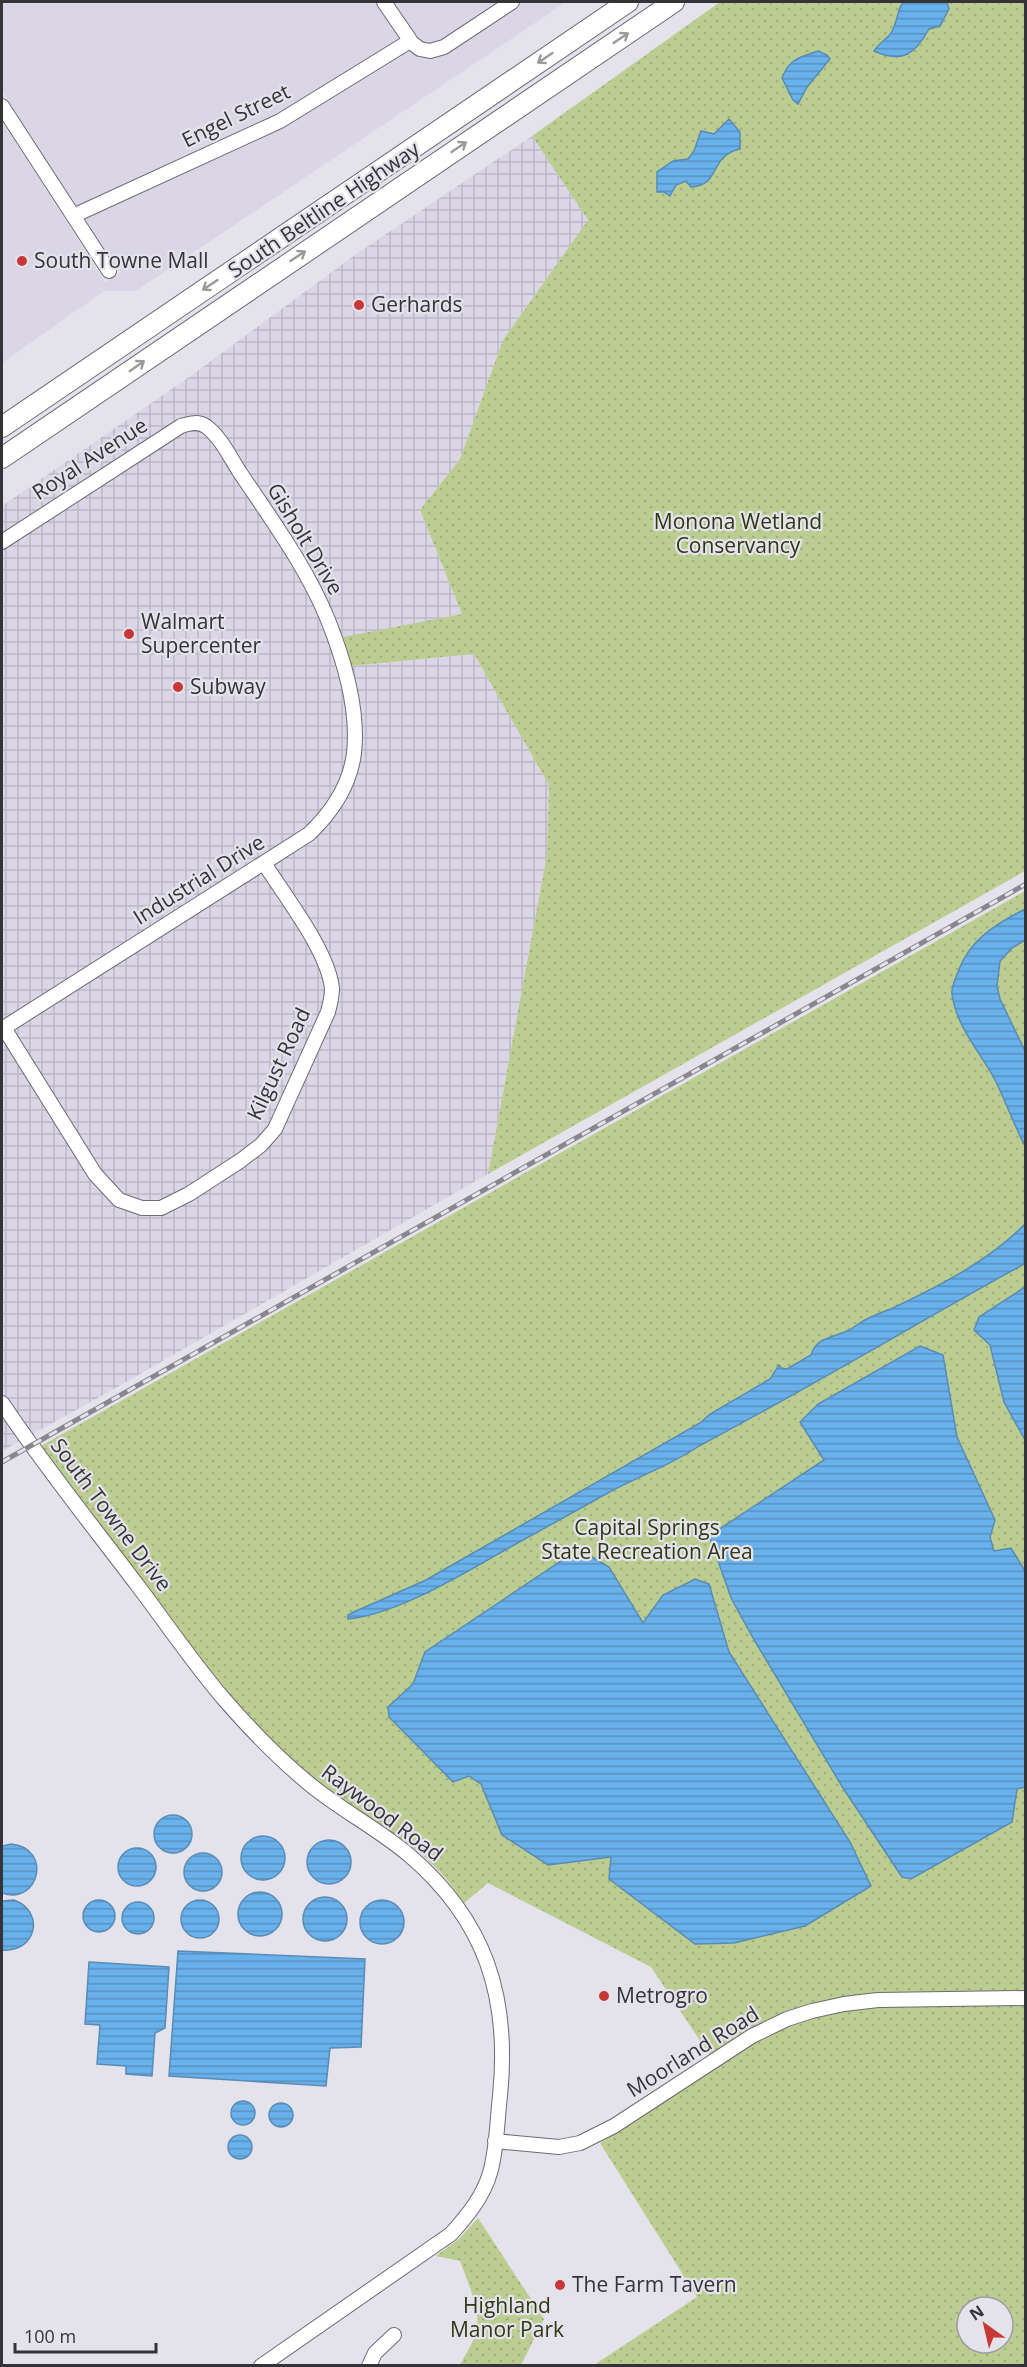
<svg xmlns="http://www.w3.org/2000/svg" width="1027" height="2367" font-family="'Open Sans',sans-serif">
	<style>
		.built { fill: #dbd6e6 }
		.industrial { fill: url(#industrial-grid) }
		.park { fill: url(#park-dots); fill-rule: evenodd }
		.water { fill: url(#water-rules); stroke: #598bb5; stroke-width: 1.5 }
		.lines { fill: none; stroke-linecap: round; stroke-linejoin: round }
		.minor-casing { stroke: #6c6a72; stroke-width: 16 }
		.highway-casing { stroke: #6c6a72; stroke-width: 22 }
		.minor { stroke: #fff; stroke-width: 14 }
		.highway { stroke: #fff; stroke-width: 20 }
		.rail-casing { stroke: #89878d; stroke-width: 5 }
		.rail { stroke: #e4e2ea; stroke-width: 3; stroke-dasharray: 9; stroke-linecap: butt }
		.oneway { stroke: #9a999b }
		.poi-dot { fill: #c63836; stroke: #e4e2ea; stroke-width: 2 }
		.labels { text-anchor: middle; stroke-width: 4.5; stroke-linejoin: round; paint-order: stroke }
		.street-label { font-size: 21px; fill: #343337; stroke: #e4e2ea }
		.poi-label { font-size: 21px; fill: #343337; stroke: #e4e2ea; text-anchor: start }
		.park-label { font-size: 21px; fill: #2f3814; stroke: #e4e2ea }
	</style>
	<defs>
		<pattern id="industrial-grid" width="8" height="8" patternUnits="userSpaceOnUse" patternTransform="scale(1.5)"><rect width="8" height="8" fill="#dbd6e6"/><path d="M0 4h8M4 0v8" fill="none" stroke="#bdb8c6"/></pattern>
		<pattern id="park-dots" width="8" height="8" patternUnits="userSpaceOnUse" patternTransform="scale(1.5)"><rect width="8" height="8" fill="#bbcd90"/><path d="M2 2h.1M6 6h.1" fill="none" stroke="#a1b07d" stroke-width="1.8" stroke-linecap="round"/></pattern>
		<pattern id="water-rules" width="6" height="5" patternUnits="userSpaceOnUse" patternTransform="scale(1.5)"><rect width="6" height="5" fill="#69b1eb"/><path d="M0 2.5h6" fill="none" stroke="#5791bf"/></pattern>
	</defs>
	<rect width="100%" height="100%" fill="#e4e2ea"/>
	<path class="built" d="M2 2H566L136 291H104L2 363V121L105 282 120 273 2 91Z"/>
	<path class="industrial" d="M532 136 588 220 503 340 460 459 420 510 462 614 343 638 352 666 474 654 549 785 547 854 488 1174 114 1389 2 1451V506L192 375 355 255Z"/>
	<path class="park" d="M720 2H1025V871L488 1174 547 854 549 785 474 654 351 666 343 637 462 614 420 510 460 459 503 340 588 220 532 136Z
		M1025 891V2365H594L697 2297 600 2143 717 2066 651 1967 488 1883 464 1903C457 1894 450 1883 442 1874 410 1838 359 1813 320 1785 279 1754 244 1713 212 1673L41 1446ZM967 2307H1003V2343H967Z
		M478 2218 544 2319 521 2365H460C466 2353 476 2340 477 2326 480 2308 466 2278 460 2261L436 2256 460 2238Z"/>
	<path class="water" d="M903 2H947L949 9 940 26 929 29C915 54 903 64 874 51 879 43 886 40 891 33 897 24 897 11 903 2Z
		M818 51 827 55 830 59 807 87 798 104 793 100 782 78C790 58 799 58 818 51Z
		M729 119 740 132V149C708 156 722 185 691 187L686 181 676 185 670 196 664 192H657V172L673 161 688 159 694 151 701 131 714 134Z
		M1025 909V940L1012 948 1000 961 997 986 1000 999 1025 1051V1146C1013 1123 1005 1099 993 1076 978 1050 956 1025 952 994 951 988 955 979 958 972 969 940 996 924 1025 909Z
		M1025 1224 1024 1264C915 1324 809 1388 699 1446 670 1466 636 1477 606 1494 570 1514 534 1534 498 1554 458 1577 394 1615 348 1619V1615L354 1612 426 1580 700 1423 710 1414 770 1379 779 1365 781 1368 787 1369 811 1355C816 1338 831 1338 847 1331 854 1328 860 1322 867 1319 876 1314 887 1311 897 1306 941 1285 990 1260 1025 1224Z
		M1025 1287V1440L1004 1402 990 1345 974 1330 979 1317Z
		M920 1346 943 1355 957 1437 995 1520 990 1537 994 1551 1011 1548 1025 1571 1026 1787 1017 1789 1012 1822 911 1879 902 1877 843 1788 756 1643 732 1600 709 1536 824 1460 800 1422 818 1404Z
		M585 1553 609 1567 643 1623 663 1595 695 1579 709 1584 729 1652 850 1842 871 1886 805 1926 734 1943 695 1944 609 1879 611 1857 548 1865 502 1835 481 1784 469 1776 453 1782 389 1717 388 1707 413 1684 425 1652 561 1561Z
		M154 1834a19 19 0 1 1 38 0a19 19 0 1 1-38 0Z
		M241 1858a22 22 0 1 1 44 0a22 22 0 1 1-44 0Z
		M307 1862a22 22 0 1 1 44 0a22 22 0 1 1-44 0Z
		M11 1844C53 1848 39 1906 2 1893V1846Z
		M118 1867a19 19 0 1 1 38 0a19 19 0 1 1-38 0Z
		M184 1872a19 19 0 1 1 38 0a19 19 0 1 1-38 0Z
		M238 1914a22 22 0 1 1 44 0a22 22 0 1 1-44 0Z
		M303 1919a22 22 0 1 1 44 0a22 22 0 1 1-44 0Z
		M181 1919a19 19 0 1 1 38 0a19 19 0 1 1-38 0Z
		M83 1916a16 16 0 1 1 32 0a16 16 0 1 1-32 0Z
		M14 1900C46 1912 36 1953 2 1950V1901Z
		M360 1922a22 22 0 1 1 44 0a22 22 0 1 1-44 0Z
		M122 1918a16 16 0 1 1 32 0a16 16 0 1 1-32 0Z
		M178 1951 365 1959 361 2047 330 2048 326 2086 169 2076Z
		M89 1962 169 1967 165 2028 155 2033 152 2076 126 2074V2066L97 2064 100 2025 85 2024Z
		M231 2113a12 12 0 1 1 24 0a12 12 0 1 1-24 0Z
		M269 2115a12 12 0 1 1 24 0a12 12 0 1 1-24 0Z
		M228 2147a12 12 0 1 1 24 0a12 12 0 1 1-24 0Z"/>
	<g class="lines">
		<defs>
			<path id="minor" d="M384 2 412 43 420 49 430 51 444 47 512 2
				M2 106 109 271
				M73 216 280 121 410 41
				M2 542 181 426C190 423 199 421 207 427 221 438 230 457 239 471 271 519 306 566 328 620 344 660 359 709 354 753 350 786 332 812 309 834L2 1029
				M4 1028 95 1174 119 1200 142 1208H161L189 1194 240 1161 261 1145 275 1129 328 1012C330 1004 332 997 332 989 329 952 284 895 264 863
				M2 1403C44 1466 92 1525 138 1586 166 1623 193 1663 223 1698 249 1728 277 1757 307 1782 339 1809 377 1828 409 1855 486 1921 510 1997 500 2096 497 2121 497 2149 490 2173 483 2197 467 2216 451 2234L261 2366
				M495 2141 559 2147 580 2143 614 2126 752 2036 787 2019 812 2011 844 2004 878 2000 1026 1998
				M369 2366 375 2353 394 2335"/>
			<path id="highway" d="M2 427 628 2
				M2 458 674 2"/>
		</defs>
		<use href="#minor" class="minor-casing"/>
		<use href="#highway" class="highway-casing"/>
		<use href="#minor" class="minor"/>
		<use href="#highway" class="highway"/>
		<defs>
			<path id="rail" d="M2 1462 1026 884"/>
		</defs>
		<use href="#rail" class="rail-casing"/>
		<use href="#rail" class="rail"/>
	</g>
	<defs><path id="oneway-shaft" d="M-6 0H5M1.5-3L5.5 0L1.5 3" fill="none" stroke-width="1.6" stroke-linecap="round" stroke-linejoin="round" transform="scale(1.5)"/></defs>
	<g class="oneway">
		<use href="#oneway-shaft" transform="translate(621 38) rotate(-34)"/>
		<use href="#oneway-shaft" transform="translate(545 58) rotate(146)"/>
		<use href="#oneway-shaft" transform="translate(459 147) rotate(-34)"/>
		<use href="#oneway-shaft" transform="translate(298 256) rotate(-34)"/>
		<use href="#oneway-shaft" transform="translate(210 285) rotate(146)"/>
		<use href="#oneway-shaft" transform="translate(137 366) rotate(-35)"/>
	</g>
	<g class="poi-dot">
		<circle cx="22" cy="261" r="6"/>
		<circle cx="359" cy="305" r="6"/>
		<circle cx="129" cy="634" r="6"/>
		<circle cx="178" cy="687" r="6"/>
		<circle cx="604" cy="1996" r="6"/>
		<circle cx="560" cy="2285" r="6"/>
	</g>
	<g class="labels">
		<g class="street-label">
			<text transform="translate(236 116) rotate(-26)" y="7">Engel Street</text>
			<text transform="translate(324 210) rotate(-34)" y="7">South Beltline Highway</text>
			<text transform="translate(90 459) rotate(-33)" y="7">Royal Avenue</text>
			<text transform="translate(305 539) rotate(59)" y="7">Gisholt Drive</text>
			<text transform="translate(199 880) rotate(-32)" y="7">Industrial Drive</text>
			<text transform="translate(279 1064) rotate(-65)" y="7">Kilgust Road</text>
			<text transform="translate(111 1515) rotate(53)" y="7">South Towne Drive</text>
			<text transform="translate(382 1813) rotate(37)" y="7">Raywood Road</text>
			<text transform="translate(693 2052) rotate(-32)" y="7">Moorland Road</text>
		</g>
		<g class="poi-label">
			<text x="34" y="268">South Towne Mall</text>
			<text x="371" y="312">Gerhards</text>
			<text x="141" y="629">Walmart<tspan x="141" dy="24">Supercenter</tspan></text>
			<text x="190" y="694">Subway</text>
			<text x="616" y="2003">Metrogro</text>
			<text x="572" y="2292">The Farm Tavern</text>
		</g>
		<g class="park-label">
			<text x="738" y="529">Monona Wetland<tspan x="738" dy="24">Conservancy</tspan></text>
			<text x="647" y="1535">Capital Springs<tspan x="647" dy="24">State Recreation Area</tspan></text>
			<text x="507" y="2313">Highland<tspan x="507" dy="24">Manor Park</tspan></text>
		</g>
	</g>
	<rect width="1027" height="2367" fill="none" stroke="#343337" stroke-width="6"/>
	<g transform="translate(985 2325) rotate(326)"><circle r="28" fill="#e4e2ea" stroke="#9e9ca2" stroke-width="1.5"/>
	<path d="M0-4.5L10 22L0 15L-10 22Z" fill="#c63836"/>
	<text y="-9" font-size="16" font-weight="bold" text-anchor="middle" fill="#343337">N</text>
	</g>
	<path d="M15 2343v9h141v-9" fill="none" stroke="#343337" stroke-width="3"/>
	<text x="24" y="2343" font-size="18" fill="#343337" stroke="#e4e2ea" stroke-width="4.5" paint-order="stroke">100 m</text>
</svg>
